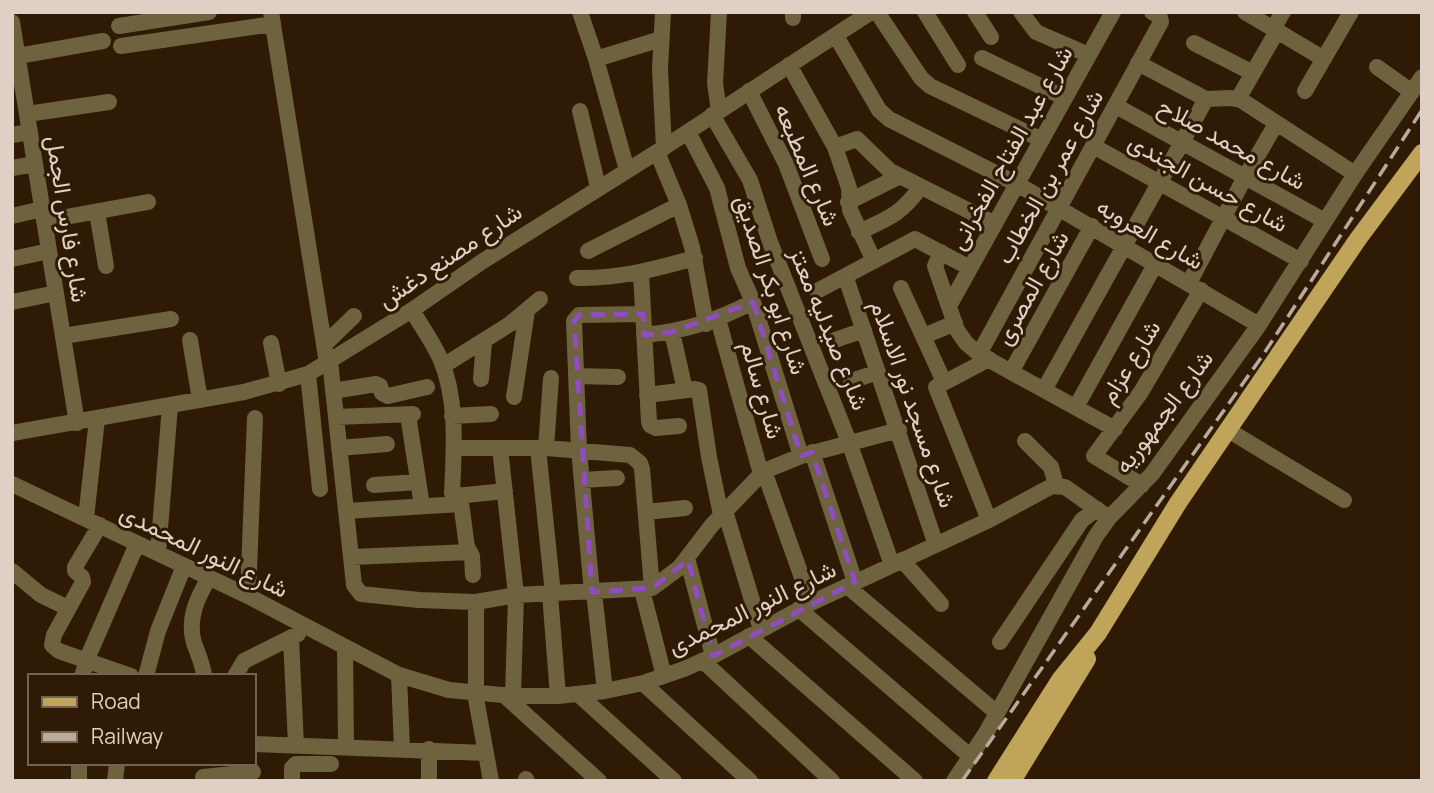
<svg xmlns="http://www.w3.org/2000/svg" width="1434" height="793" font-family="Manrope,Vazirmatn,sans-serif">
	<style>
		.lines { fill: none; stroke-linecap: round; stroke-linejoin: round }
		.minor { stroke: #6f623f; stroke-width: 16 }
		.major { stroke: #c0a459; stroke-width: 18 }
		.rail { stroke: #b9aa9c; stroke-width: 3.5; stroke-dasharray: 14 7; stroke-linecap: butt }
		.marked { fill: none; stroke: #8f4dc0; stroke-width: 5; stroke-dasharray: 14 9; stroke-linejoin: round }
		.labels { text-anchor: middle; stroke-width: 6; stroke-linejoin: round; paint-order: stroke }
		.street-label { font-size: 24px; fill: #ded0c4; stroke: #2e1a05 }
	</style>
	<rect width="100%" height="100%" fill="#2e1a05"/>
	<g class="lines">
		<path class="minor" d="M271 12 327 363
			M580 12 596 59 627 170
			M663 12 660 69 664 148
			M719 12 715 83 719 111
			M877 12 921 78 930 86 1042 140
			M925 12 958 65
			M975 12 991 37
			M1021 12 1036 32 1089 55
			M1245 12 1324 59
			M793 18V12
			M12 22 77 423
			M119 26 209 12
			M1273 29 1283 12
			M836 36 879 110 889 119 1017 184 1259 325
			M1194 43 1253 73
			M121 46 273 24
			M18 56 103 41
			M982 58 1065 98
			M596 59 661 39
			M1138 63 1206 99 1230 98 1241 100 1355 174
			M789 65 835 147 849 188 850 210 874 261
			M1377 67 1412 92
			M749 91 786 164 822 259
			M1305 91 1351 12
			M1238 99 1277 31
			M1116 106 1325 221
			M580 111 598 187
			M27 114 109 102
			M712 115 750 180 770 242 849 442 892 565
			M688 132 717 188 738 268 753 302 801 456
			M12 135 30 132
			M1093 146 1301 261
			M835 147 857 139 890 171 995 224
			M657 152 679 205 692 247 706 324
			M12 168 35 164
			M848 202 900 176
			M97 212 106 266
			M12 216 42 209
			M44 221 148 202
			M859 232C889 218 900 215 920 188
			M588 251 679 205
			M941 252 935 266 957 330 966 343 979 354 1011 372 1115 429
			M12 259 49 251
			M641 273 649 422 650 425 656 428 679 426
			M577 278C618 279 655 269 695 258
			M846 278 936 545
			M1189 283 1245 177 1276 124
			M901 288 944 382
			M817 291 915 239 970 268
			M12 302 56 293
			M949 306 1113 12
			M412 310C421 326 432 341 440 358 458 399 454 449 452 493L456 496 505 491
			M718 319 761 474
			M672 332 685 390
			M644 335C686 331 715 321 753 302
			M63 336 171 319
			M924 336 955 323
			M190 340 200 400
			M835 340 864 330
			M271 343 279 384
			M324 345 354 316
			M979 354 1161 22 1160 17 1152 12
			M989 359 936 387 989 520
			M330 361 354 585 361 594 419 600 476 602 516 595 652 588 679 568 712 525 764 471 801 456 899 430
			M443 366 510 324 540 299
			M1011 372 1092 226
			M308 374 320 489
			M576 376 618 377
			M481 379 484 342
			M851 381 878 372
			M1044 390 1206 99
			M333 391 376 384 380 386 382 393 388 396 427 387
			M647 395 695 389 699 390 709 457 721 515
			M514 397 527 311
			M1076 407 1156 263
			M408 415 422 506
			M452 416 491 414
			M336 417 413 414
			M1228 430 1344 500
			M12 433 244 392 308 374 412 310 483 261 657 152 871 12
			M1025 441 1051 467 1056 485
			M339 448 387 444
			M455 448H546L630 455 640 463 642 469 652 588
			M500 448 516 595 513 696
			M538 448 553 594
			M546 448 551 378
			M812 452 855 582
			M764 471 811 603
			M582 480 617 478
			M12 484 248 596 399 675 449 690 513 696H558L605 691 643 683 684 669 713 656 811 603 989 520 1052 486 1065 487 1109 518
			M374 485 418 482
			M1142 485 1094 456 1141 392 1201 290
			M460 495 467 547 472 556 473 575
			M346 511 461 504
			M725 511 761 630
			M646 512 685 508
			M86 518 97 419
			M100 525 75 567V571L82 577 83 582 54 635 52 645 59 651 131 676
			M158 553 170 406
			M351 557 470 552
			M687 558 713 656
			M902 560 941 604
			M12 571 41 595 68 608
			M847 586 997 713
			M642 590 664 676
			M592 592 579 450 574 321 579 315 643 314
			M594 592 605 691
			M550 594 558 696
			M248 596 255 418
			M476 602V693
			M799 609 971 757
			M749 636 915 781
			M291 638 296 745
			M1000 642 1082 520 1097 509
			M345 647 346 747
			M703 661 832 781
			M399 675 402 749
			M82 676 90 652 137 544
			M146 676 158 631 184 566
			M204 676C203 664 198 654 194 643 187 619 197 598 209 578
			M235 676 244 661 298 634
			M643 683 750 781
			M475 693 491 781
			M578 694 674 781
			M504 695 599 781
			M254 744 486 753
			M203 777 253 772
			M526 779 527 781
			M79 781V763
			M115 781 117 763
			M292 781V768L296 764H331
			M429 781V749
			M954 781 986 733 1096 536 1109 518 1152 474 1259 325 1355 174 1422 77"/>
		<path class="major" d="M996 781 1060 680 1098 633 1178 503 1358 239 1422 153
			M1012 781 1087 659"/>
		<path class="rail" d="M962 781 1263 355 1422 110"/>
	</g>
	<path class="marked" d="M753 302 801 456 812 452 855 582 713 656 688 560 652 588 592 592 574 321 579 315 643 314 644 335 672 332Z"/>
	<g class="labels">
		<g class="street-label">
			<text transform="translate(1232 144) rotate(29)" y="8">شارع محمد صلاح</text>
			<text transform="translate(1011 148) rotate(-61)" y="8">شارع عبد الفتاح الفخرانى</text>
			<text transform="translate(807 165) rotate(67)" y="8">شارع المطبعه</text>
			<text transform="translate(1050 177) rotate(-61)" y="8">شارع عمر بن الخطاب</text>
			<text transform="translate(1208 183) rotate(29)" y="8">شارع حسن الجندى</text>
			<text transform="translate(67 219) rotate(81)" y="8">شارع فارس الجمل</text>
			<text transform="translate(1150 234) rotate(30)" y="8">شارع العروبه</text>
			<text transform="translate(450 256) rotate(-34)" y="8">شارع مصنع دغش</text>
			<text transform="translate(771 285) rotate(72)" y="8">شارع ابو بكر الصديق</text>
			<text transform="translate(1032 288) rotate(-61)" y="8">شارع المصرى</text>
			<text transform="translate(829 329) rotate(68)" y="8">شارع صيدليه معتز</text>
			<text transform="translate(1130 362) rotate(-58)" y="8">شارع عزام</text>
			<text transform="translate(762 390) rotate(74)" y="8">شارع سالم</text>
			<text transform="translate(913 404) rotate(71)" y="8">شارع مسجد نور الاسلام</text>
			<text transform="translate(1164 412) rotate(-53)" y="8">شارع الجمهوريه</text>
			<text transform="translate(204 551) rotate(26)" y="8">شارع النور المحمدى</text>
			<text transform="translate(752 608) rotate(-26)" y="8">شارع النور المحمدى</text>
		</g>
	</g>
	<rect width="1434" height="793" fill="none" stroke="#ded0c4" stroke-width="28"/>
	<rect x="28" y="674" width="228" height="91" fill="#2e1a05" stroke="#746351" stroke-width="2"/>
	<rect x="42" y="697" width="35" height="10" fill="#c0a459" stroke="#746351" stroke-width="2"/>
	<text x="91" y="709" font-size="21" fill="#ded0c4">Road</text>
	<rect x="42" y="732" width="35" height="10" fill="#b9aa9c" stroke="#746351" stroke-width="2"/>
	<text x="91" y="744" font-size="21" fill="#ded0c4">Railway</text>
</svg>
